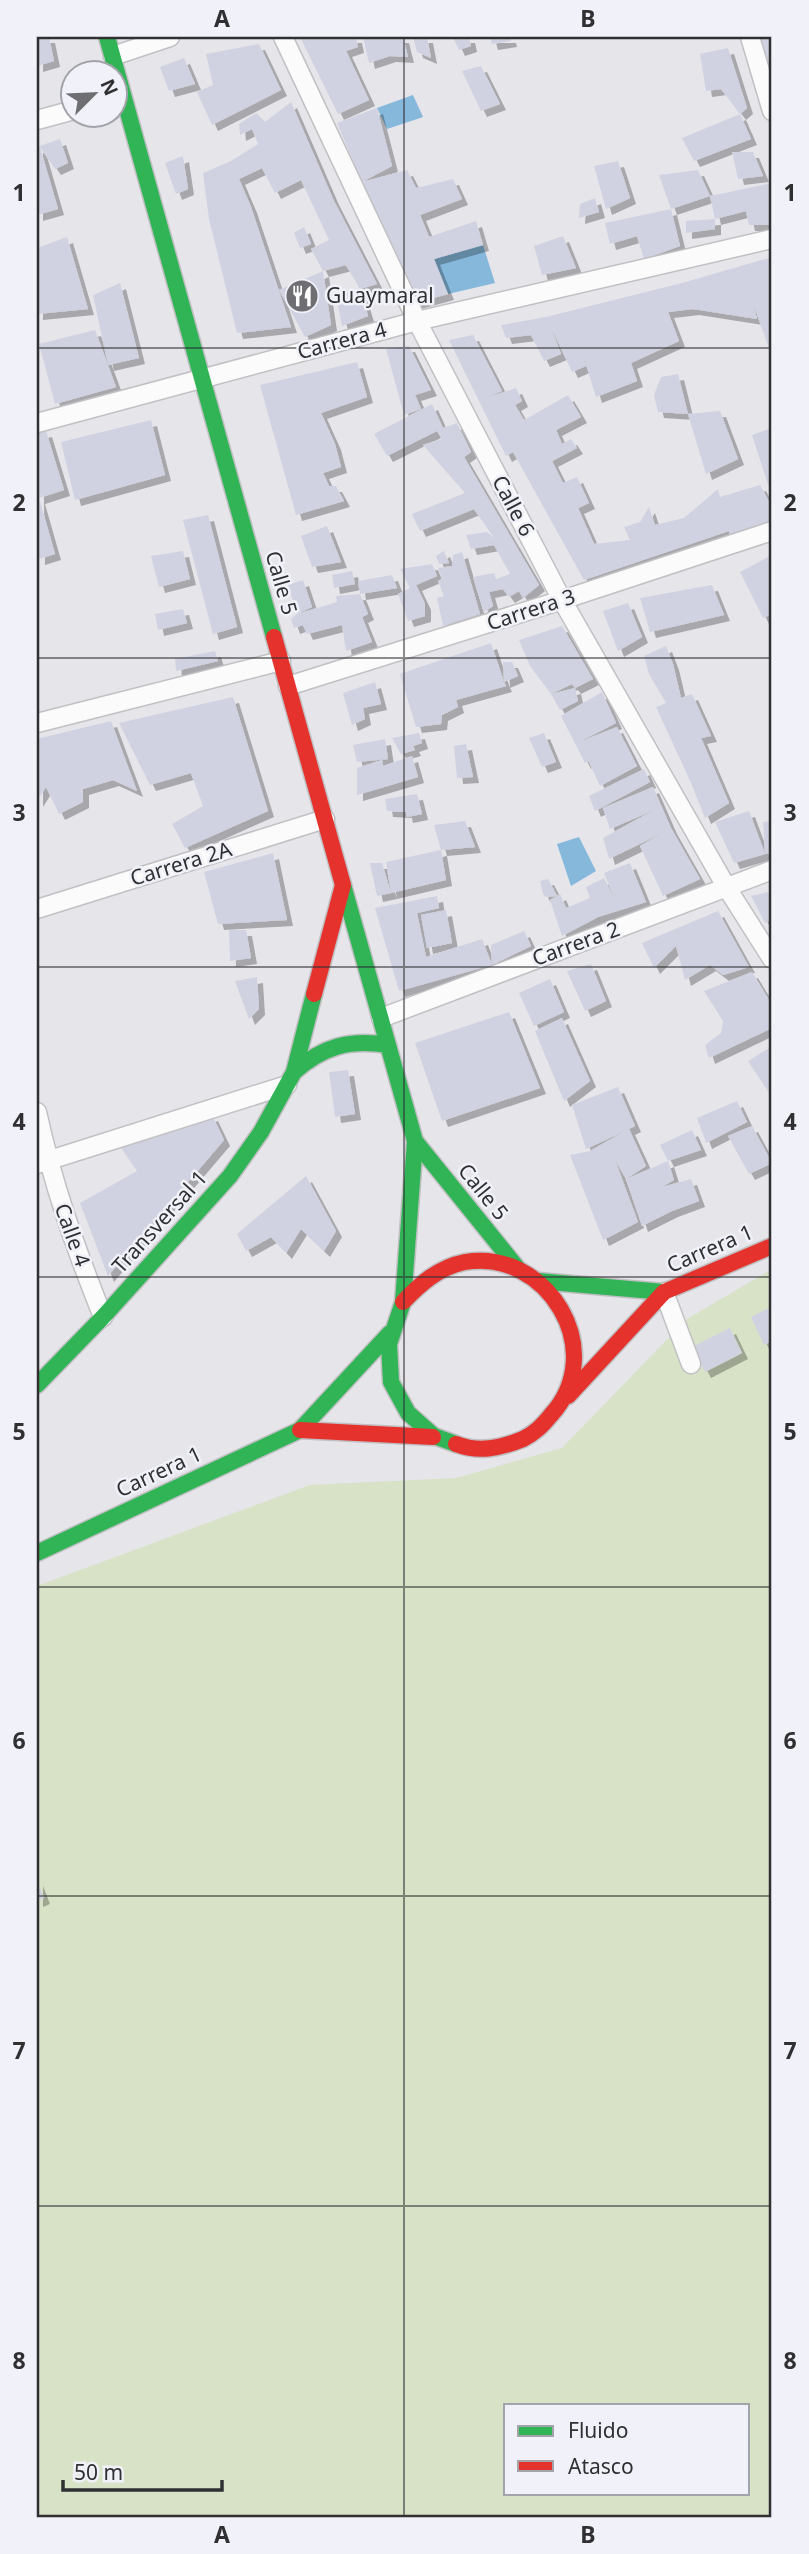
<svg xmlns="http://www.w3.org/2000/svg" width="809" height="2554" font-family="'Noto Sans',sans-serif">
	<style>
		.green { fill: #d7e2c6; fill-rule: evenodd }
		.water { fill: #86b8dc }
		.building { fill: #d1d2e1; filter: url(#shadow) }
		.lines { fill: none; stroke-linecap: round; stroke-linejoin: round }
		.street-casing { stroke: #c1c1c4; stroke-width: 21 }
		.fast-casing { stroke: #c0c0c3; stroke-width: 19 }
		.jam-casing { stroke: #c0c0c3; stroke-width: 19 }
		.street { stroke: #fbfbfc; stroke-width: 18 }
		.fast { stroke: #30b455; stroke-width: 16 }
		.jam { stroke: #e5322d; stroke-width: 16 }
		.grid { fill: none; stroke: #303033; stroke-width: 2; stroke-opacity: 0.55 }
		.labels { text-anchor: middle; stroke-width: 5; stroke-linejoin: round; paint-order: stroke }
		.poi-label { font-size: 21px; fill: #303033; stroke: #f0f1f9; text-anchor: start }
		.street-label { font-size: 21px; fill: #303033; stroke: #f0f1f9 }
		.neatline { fill: none; stroke: #303033; stroke-width: 2.5 }
		.grid-label { font-size: 23px; text-anchor: middle; font-weight: bold; fill: #303033 }
	</style>
	<defs>
		<filter id="shadow"><feDropShadow dx="6" dy="6" stdDeviation="0" flood-color="#0004"/></filter>
	</defs>
	<rect width="100%" height="100%" fill="#e5e5ea"/>
	<path class="green" d="M772 1269V2517H37V1586L310 1485 456 1478 562 1448 687 1319ZM506 2405H748V2493H506Z"/>
	<path class="water" d="M413 95 423 117 387 129 377 108Z
		M483 245 495 283 448 294 434 259Z
		M579 837 596 871 571 886 557 844Z"/>
	<path class="building" d="M37 37H49L54 61 37 66Z
		M300 37H356L358 47 346 51 369 100 338 114Z
		M363 37H403L408 57 390 56 369 63Z
		M413 37H427L431 58 417 52Z
		M453 37H469L471 46 459 50Z
		M490 37H510L511 41 492 44Z
		M760 37H772V78Z
		M259 44 281 90 212 125 197 92 213 85 206 54Z
		M728 48 747 108 740 114 721 89 706 91 700 54Z
		M184 58 195 84 169 91 160 67Z
		M481 66 500 104 481 111 462 71Z
		M291 102 333 199 377 284 360 289 368 316 342 326 336 295 360 289 346 265 323 271 331 325 305 337 279 290 323 271 311 249 329 240 301 180 275 193 262 168 239 179 251 207 291 327 237 333 209 219 203 173 231 161 258 144 252 129 240 135 239 124 256 113 265 122Z
		M377 108 392 166 362 182 337 123Z
		M740 114 751 139 694 161 682 138Z
		M60 139 68 163 55 169 40 147 58 209 37 215V147Z
		M732 152H753L763 176 738 179Z
		M183 156 188 189 176 194 165 163Z
		M618 161 630 198 606 209 594 166Z
		M407 170 416 188 453 179 462 199 420 215 429 237 476 221 483 245 434 259 448 294 415 303 362 182Z
		M698 170 710 196 671 209 659 175Z
		M772 183V225H749L746 211 715 219 710 196Z
		M595 198 599 212 579 218 580 204Z
		M671 209 680 246 644 259 637 236 610 244 605 223Z
		M715 219V229L686 233V221Z
		M304 227 311 244 300 248 294 233Z
		M563 236 576 268 542 275 534 246Z
		M67 237 88 309 37 314V248Z
		M772 257V357L753 303 757 319 693 309 668 312 679 341 631 363 637 381 596 397 582 351 586 366 572 372 551 327 561 354 544 361 531 335 506 338 501 325 546 317 682 283Z
		M120 283 139 358 108 365 93 295Z
		M95 330 116 387 55 404 39 344Z
		M473 335 502 391 488 397 516 388 522 401 515 405 524 420 568 395 581 417 556 430 562 444 571 439 577 448 552 461 563 483 577 477 589 503 578 508 594 544 630 540 624 527 640 522 649 507 655 525 684 518 718 489 720 497 760 485 772 507V520L731 540 729 531 584 580 513 452 506 456 449 340Z
		M409 346 431 390 415 395 421 409 404 415 386 349Z
		M357 362 367 397 321 413 335 444 341 467 323 473 329 486H336L344 501 296 515 260 385Z
		M678 374 688 414 658 412 654 395 661 377Z
		M432 404 443 428 457 423 471 452 464 457 539 585 523 598 519 591 509 597 503 589 489 592 493 606 484 612 473 577 494 573 496 579 510 574 494 545 471 549 466 535 487 532 494 538 474 509 420 531 412 514 465 493 423 445 442 439 437 431 387 456 374 434Z
		M720 411 738 459 706 474 688 414Z
		M151 420 165 475 75 500 61 442Z
		M772 428V497L752 435Z
		M46 431 64 490 39 498 55 554 39 559 37 433Z
		M208 515 237 627 213 634 183 520Z
		M327 526 341 562 312 567 301 536Z
		M183 551 190 579 159 587 151 556Z
		M444 551 449 563 439 564 436 556Z
		M462 552 480 614 443 626 437 598 444 596 438 581 442 579 438 568 452 566 453 555Z
		M772 555V614L763 618 740 572Z
		M432 564 437 576 416 585 425 604V616L408 621 398 594 410 588 400 569Z
		M352 571 355 584 334 588 332 575Z
		M392 575 397 588 360 594 358 581Z
		M303 580 312 607 297 614 337 602 336 596 360 594 368 614 362 617 372 642 346 651 342 625 307 634 303 625 294 628 291 619 297 614 288 585Z
		M712 585 724 615 650 632 640 598Z
		M628 603 642 637 618 651 603 611Z
		M183 609 187 623 158 630 155 614Z
		M562 626 593 679 575 688 572 684 551 694 530 666 519 640Z
		M491 643 504 682 503 662H512L518 676 504 682 506 686 456 700 458 707 442 715 441 724 416 727 400 674Z
		M666 646 673 664 681 698 692 694 711 736 701 738 729 803 705 818 691 783 656 707 666 703 649 674 644 656Z
		M215 651 218 661 176 671 175 659Z
		M375 682 381 704 363 708 365 719 352 725 343 693Z
		M575 688 578 701 560 710 551 694Z
		M602 692 616 723 579 742 617 727 637 766 600 786 589 762 600 757 585 763 561 716Z
		M233 697 268 811 185 848 172 824 203 806 191 773 150 785 119 723Z
		M111 721 137 791 113 780 83 789V802L59 814 46 787 37 801V739Z
		M419 733 422 743 413 746 415 750 401 754 392 738Z
		M544 733 556 762 542 767 529 738Z
		M385 739 388 759 357 762 353 745Z
		M466 744 473 777 457 778 454 746Z
		M412 756 418 777 357 795V768L382 760 383 766Z
		M644 769 650 782 595 811 589 796Z
		M653 787 671 828 700 879 663 896 640 846 662 833 609 859 603 838 654 810 610 829 603 808Z
		M417 794 422 814 407 817 406 812 387 811 385 799Z
		M749 811 765 854 734 863 715 822Z
		M465 821 475 847 441 850 434 825Z
		M772 821V852L765 854 763 822Z
		M441 850 446 880 391 893 386 862Z
		M273 853 287 920 218 924 204 872Z
		M370 863H382L391 893 377 896Z
		M630 863 646 902 598 917 562 936 550 900 557 896 546 897 543 894 540 881 548 879 557 896 560 894 566 908 590 898 586 887 604 878 615 900 604 873Z
		M768 892 772 902V919L765 923 751 896Z
		M437 896 439 908 417 913 426 957 482 939 492 965 399 991 375 908Z
		M446 910 452 943 427 948 421 915Z
		M718 911 749 967 723 975 710 965 685 980 676 946 654 968 642 943Z
		M229 930H246L251 958 230 961Z
		M524 931 531 946 492 965 491 945Z
		M591 964 606 1001 585 1011 567 971Z
		M752 972 772 1005V1028L709 1058 705 1045 721 1033 723 1021 704 991Z
		M257 977 259 1009 249 1019 235 981Z
		M550 979 564 1012 534 1026 519 993Z
		M509 1012 540 1088 442 1121 415 1043Z
		M562 1018 590 1081 564 1101 535 1031Z
		M772 1046V1091L769 1093 748 1061Z
		M348 1070 355 1114 335 1117 329 1072Z
		M618 1087 635 1126 629 1129 646 1166 626 1179 668 1161 674 1180 662 1187 691 1179 699 1201 672 1211 642 1226 626 1179 615 1160 638 1222 603 1240 570 1155 590 1151 625 1131 586 1149 572 1105Z
		M737 1101 747 1122 706 1143 697 1118Z
		M212 1115 224 1140 108 1276 80 1203 137 1171 121 1148Z
		M752 1126 772 1163 749 1174 728 1136Z
		M692 1130 701 1150 668 1161 660 1145Z
		M306 1176 336 1231 324 1251 301 1229 286 1253 271 1237 246 1251 237 1234Z
		M771 1307 772 1341 764 1345 751 1317Z
		M730 1328 742 1353 705 1372 692 1347Z
		M37 1880 44 1898 37 1901Z"/>
	<g class="lines">
		<defs>
			<path id="street" d="M283 37 417 321 562 600 727 888 772 959
				M750 37 772 111
				M113 56 170 37
				M37 120 74 110
				M37 423 417 321 772 239
				M288 686 562 600 772 531
				M37 723 281 661
				M37 909 325 819
				M381 1018 772 870
				M37 1112C53 1185 75 1247 103 1317
				M37 1164 287 1085
				M664 1292 691 1364"/>
			<path id="fast" d="M107 37 274 637
				M343 885 415 1141 403 1302 389 1344 391 1382 408 1413 434 1436 456 1444
				M294 1072C323 1046 350 1039 388 1045
				M415 1141 519 1270
				M538 1281 664 1292
				M37 1385 103 1317 230 1176 261 1132 294 1072 314 994
				M37 1553 300 1430 390 1333"/>
			<path id="jam" d="M274 637 343 885 314 994
				M403 1302C420 1284 439 1267 465 1262 546 1248 610 1350 551 1415 542 1426 535 1433 523 1439 501 1448 479 1453 456 1444
				M568 1396 664 1292 772 1246
				M300 1430 433 1437"/>
		</defs>
		<use href="#street" class="street-casing"/>
		<use href="#fast" class="fast-casing"/>
		<use href="#jam" class="jam-casing"/>
		<use href="#street" class="street"/>
		<use href="#fast" class="fast"/>
		<use href="#jam" class="jam"/>
	</g>
	<path class="grid" d="M404 37V2517M37 348H772M37 658H772M37 967H772M37 1277H772M37 1587H772M37 1896H772M37 2206H772"/>
	<defs>
		<symbol id="restaurant-disc" viewBox="-11 -11 22 22"><circle r="9.5" fill="#6f6f73" stroke="#f0f1f9"/><path d="M-5-6h1v4h1v-4h1v4h1v-4h1v5L-1.5 .5V6h-2V.5L-5-1ZM5-6V6H3V1.5H1.5Q1.5-4 5-6Z" fill="#fff"/></symbol>
	</defs>
	<g fill-rule="evenodd">
		<use href="#restaurant-disc" x="283" y="277" width="38" height="38"/>
	</g>
	<g class="labels">
		<g class="poi-label">
			<text x="326" y="303">Guaymaral</text>
		</g>
		<g class="street-label">
			<text transform="translate(342 341) rotate(-15)" y="7">Carrera 4</text>
			<text transform="translate(513 506) rotate(62)" y="7">Calle 6</text>
			<text transform="translate(281 583) rotate(74)" y="7">Calle 5</text>
			<text transform="translate(531 610) rotate(-18)" y="7">Carrera 3</text>
			<text transform="translate(181 864) rotate(-17)" y="7">Carrera 2A</text>
			<text transform="translate(576 944) rotate(-20)" y="7">Carrera 2</text>
			<text transform="translate(483 1192) rotate(51)" y="7">Calle 5</text>
			<text transform="translate(160 1222) rotate(-48)" y="7">Transversal 1</text>
			<text transform="translate(72 1235) rotate(70)" y="7">Calle 4</text>
			<text transform="translate(710 1249) rotate(-23)" y="7">Carrera 1</text>
			<text transform="translate(159 1472) rotate(-25)" y="7">Carrera 1</text>
		</g>
	</g>
	<rect width="809" height="2554" fill="none" stroke="#f0f1f9" stroke-width="77"/>
	<rect x="504" y="2404" width="245" height="91" fill="#f0f1f9" stroke="#a3a4aa" stroke-width="2"/>
	<rect x="518" y="2426" width="35" height="10" fill="#30b455" stroke="#a3a4aa" stroke-width="2"/>
	<text x="568" y="2438" font-size="21" fill="#303033">Fluido</text>
	<rect x="518" y="2461" width="35" height="10" fill="#e5322d" stroke="#a3a4aa" stroke-width="2"/>
	<text x="568" y="2474" font-size="21" fill="#303033">Atasco</text>
	<g transform="translate(94 94) rotate(66)"><circle r="33" fill="#f0f1f9" stroke="#a3a4aa" stroke-width="2"/>
	<path d="M0-5L12 26L0 18L-12 26Z" fill="#6f6f73"/>
	<text y="-10" font-size="19" font-weight="bold" text-anchor="middle" fill="#303033">N</text>
	</g>
	<path d="M63 2480v10h159v-10" fill="none" stroke="#303033" stroke-width="3.5"/>
	<text x="74" y="2480" font-size="21" fill="#303033" stroke="#f0f1f9" stroke-width="5" paint-order="stroke">50 m</text>
	<rect x="38" y="38" width="732" height="2478" class="neatline"/>
	<g class="grid-label">
		<text x="222" y="27">A</text>
		<text x="588" y="27">B</text>
		<text x="19" y="201">1</text>
		<text x="790" y="201">1</text>
		<text x="19" y="511">2</text>
		<text x="790" y="511">2</text>
		<text x="19" y="821">3</text>
		<text x="790" y="821">3</text>
		<text x="19" y="1130">4</text>
		<text x="790" y="1130">4</text>
		<text x="19" y="1440">5</text>
		<text x="790" y="1440">5</text>
		<text x="19" y="1749">6</text>
		<text x="790" y="1749">6</text>
		<text x="19" y="2059">7</text>
		<text x="790" y="2059">7</text>
		<text x="19" y="2369">8</text>
		<text x="790" y="2369">8</text>
		<text x="222" y="2543">A</text>
		<text x="588" y="2543">B</text>
	</g>
</svg>
